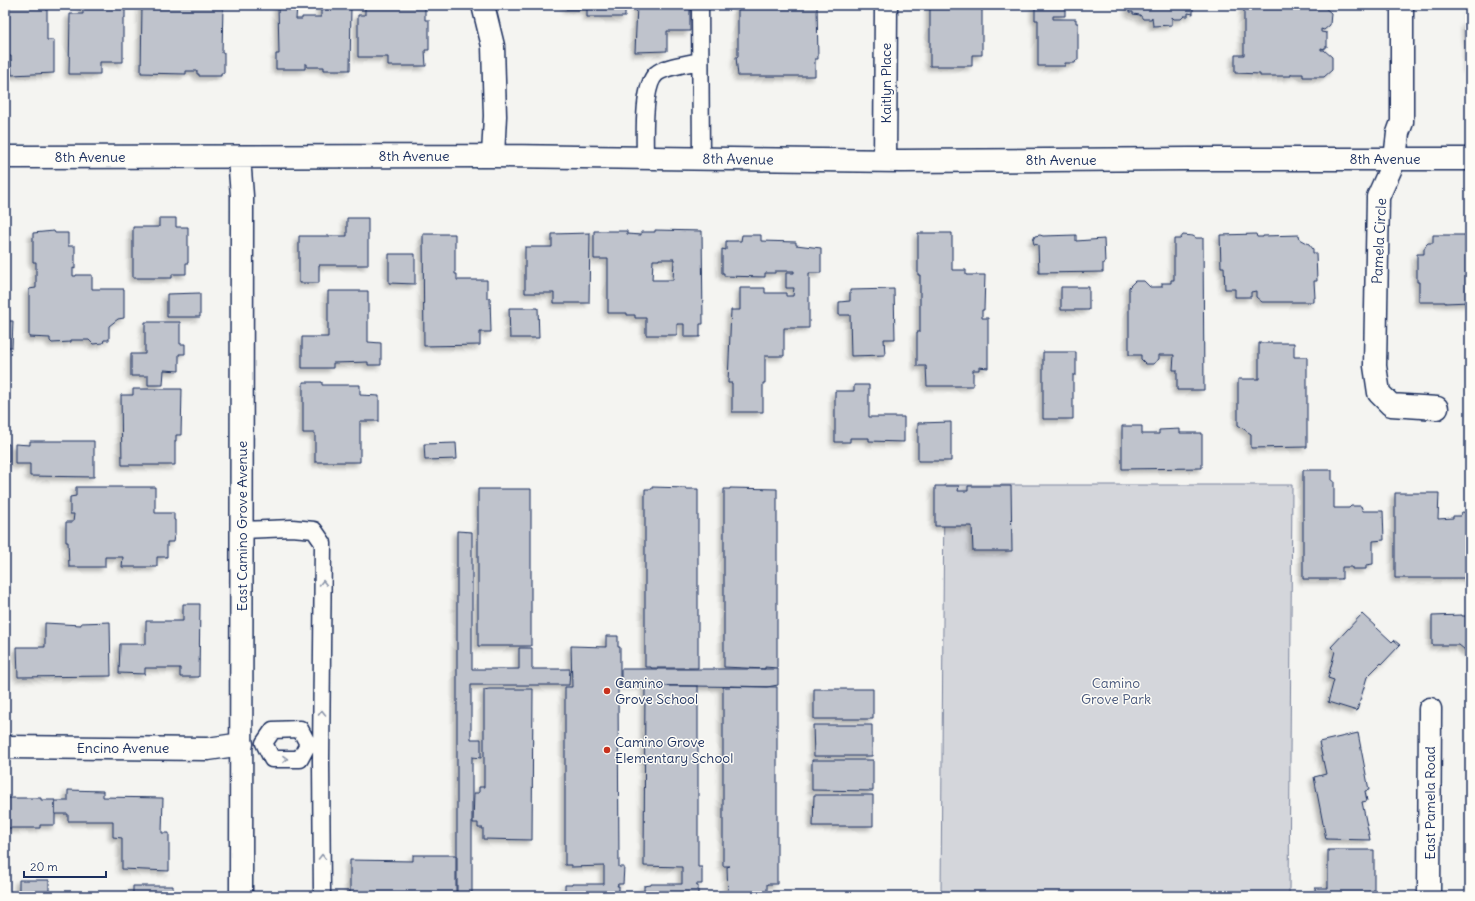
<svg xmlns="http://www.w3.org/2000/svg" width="1475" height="901" font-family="Delius,sans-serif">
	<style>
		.green { fill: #d4d6db; stroke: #78829c }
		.building { fill: #bfc3cc; stroke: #1b2f5e; fill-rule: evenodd; filter: url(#shadow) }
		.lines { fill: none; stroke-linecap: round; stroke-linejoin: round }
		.service-casing { stroke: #1b2f5e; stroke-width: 19 }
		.minor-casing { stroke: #1b2f5e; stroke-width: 25 }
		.service { stroke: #fdfcf7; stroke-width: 16 }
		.minor { stroke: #fdfcf7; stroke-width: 22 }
		.oneway { stroke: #8c96aa }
		.poi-dot { fill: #c8321e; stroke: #fdfcf7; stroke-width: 1.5 }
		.labels { text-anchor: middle; stroke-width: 3; stroke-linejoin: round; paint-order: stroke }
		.street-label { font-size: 14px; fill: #1b2f5e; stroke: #fdfcf7 }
		.poi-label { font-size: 14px; fill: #1b2f5e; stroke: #fdfcf7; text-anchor: start }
		.park-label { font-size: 14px; fill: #49597d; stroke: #fdfcf7 }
	</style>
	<defs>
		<filter id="shadow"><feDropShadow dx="-3.5" dy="3.5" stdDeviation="2" flood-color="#0004"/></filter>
	</defs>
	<rect width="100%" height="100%" fill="#f4f4f1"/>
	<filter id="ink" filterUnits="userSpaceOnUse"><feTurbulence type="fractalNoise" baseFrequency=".025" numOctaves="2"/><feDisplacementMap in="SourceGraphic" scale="8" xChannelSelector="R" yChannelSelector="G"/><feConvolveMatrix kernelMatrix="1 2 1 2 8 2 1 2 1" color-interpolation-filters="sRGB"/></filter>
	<g filter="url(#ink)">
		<path class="green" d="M944 485H1292L1289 896H941Z"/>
		<path class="building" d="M5 5H47V40H54V73L12 75 11 56H5Z
			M83 5H125V18H123V62H100V74H69L70 14H83Z
			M142 5H223L222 53H224V73H221V76H199V74H197V71H186V74L141 73Z
			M278 5H297L296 19H302V17H321V5L351 6 350 70H324V67H307V64H305V69H276V54H279Z
			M365 5H425V20H429V50H425L426 66H388V57H358V15H365Z
			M566 5H625V17H587V9H566Z
			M637 5H690V31H667V51L635 52Z
			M738 5H817L818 59H815V76H738L736 57H738Z
			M930 5H982V55H972V66H930Z
			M1035 5H1065V16H1053V19H1076V23H1078V60H1076L1075 63H1065V66H1038V20H1035Z
			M1129 5H1193V14L1188 13V16H1184L1181 19H1174L1172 17V25L1153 26 1152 17 1151 19H1143L1140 15 1133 14V12H1129Z
			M1244 6H1323L1331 13 1330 25 1324 30 1321 29V32L1327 33V47H1325V49L1321 48V50H1324L1332 57V70L1324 77H1303V74H1291V76H1260V74L1235 73V55H1244Z
			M1469 10H1470V69H1468V40H1467L1466 23H1470Z
			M159 218H176V227H188V263H186V274H172V278H133V227H159Z
			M347 218H368V265H319V283H299V236H347Z
			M655 230 702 231 703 324H700V337H684V324H677V335H646V318H635V315H627V313H608V259H594V231H627V234L641 235V232H655ZM659 259H674L673 280H652L653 260H659Z
			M54 231 55 233H68V246H75V269L73 268V276H76V275H92V289H124V318L118 319 109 326V340H104L103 343 93 344 89 340H71V342L52 343 50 341V338L29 337V289L36 288V262H33V233Z
			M590 233 589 303H554V293H525V247H552V234Z
			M918 233H952V270H966V275H985L984 310H982V318H988V368L979 367V370H973V386H927L926 366H917V332H920V275H918Z
			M423 234H455V274H457V280H487V298H490L491 332H480V345L424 346Z
			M1256 234 1257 237H1263V236L1299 235 1300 239 1309 244 1313 249V253H1316L1317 281H1314L1315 298H1313V302H1262L1256 297V291L1251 292V297H1235V289H1225L1224 267H1221L1220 235Z
			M742 235H761V241L796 242V245L821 248V273H809V328H784V356H765V383H763V412H732V383H728L731 310H740V288H765V293H786V296H793L794 288H786V273H794V271H775V273H765V277L724 276V273H722V249L726 250V241H741Z
			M1040 235 1043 236 1076 235V241L1104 239 1105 263H1103V272L1039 273 1038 245 1034 244 1033 240 1035 236Z
			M1183 235 1193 236 1196 238H1203L1204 390H1177V370H1173L1174 355H1159V359L1153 364H1146L1141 359V355H1129V287L1135 281H1144L1150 287H1162V283H1171V280H1174V239H1180Z
			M1433 235H1470V302L1445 303V302H1419V282H1417V254H1424V249L1426 245 1428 243H1433Z
			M389 254H415V284L389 283Z
			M1061 287H1089V310H1061Z
			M894 289 895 339H884L885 355 851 356 850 315H839V302L850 301V290Z
			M328 291H368V342L381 343V365H368V362L333 363V368H302V337H328Z
			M200 293V317H167V294Z
			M509 308H538L539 338H510Z
			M5 321H13L12 347H8L7 409H5Z
			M145 322H180V344H185V354H179V371L164 370 163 385H148V376H131V354H145Z
			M1259 343H1294V357H1307V447L1251 448V434L1238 425V379H1259Z
			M1043 352H1076V375H1073V419H1043Z
			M303 382H322V385H360V395L379 396V421H360V462H315V433H303Z
			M854 385H869V417H904V442L869 441V438H850V442H835V391H854Z
			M133 389H182L181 435H176V441H175V465H122L121 395H133Z
			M951 422V461H918V423Z
			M1122 426H1142V434H1159V430L1180 429V433H1202V468L1122 469Z
			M30 441H94V477L30 476V464H15V444L30 445Z
			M456 443 457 459 425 460 424 444Z
			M5 444H9V462H5Z
			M1303 470H1332V481H1334V508H1349L1351 506H1361L1363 511H1383L1384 540 1373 541V564L1366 565V569H1352V567H1342V579H1303Z
			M935 486H959L958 491H968V486H1011L1012 551H973L972 526H935Z
			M76 487H155V513H174V520H175V536H174L173 542H167V557H157V567H122L123 557H105V567H69L68 542H66V522H73L74 514H70V497L76 496Z
			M652 487 686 488V489H698V668H651V667H645V489H652Z
			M730 488 777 489V668L765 667V669L724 667V489H730Z
			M478 489H531V646H478Z
			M1395 493H1439L1438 519 1453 518V516H1460L1462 512 1470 513V578H1395Z
			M457 531 472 532V669H519V648H532V669H570L569 685H471V739H481V758L472 757V893H457Z
			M183 604H200L199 677H180V668H145V674L119 673 120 644H146V621H183Z
			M1362 614 1392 642 1394 640 1400 645 1382 664 1381 663 1367 677 1357 711 1328 702 1334 680 1328 678 1335 651 1331 647Z
			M1462 615V616H1470V654L1459 645H1432V616Z
			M110 622 111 676 18 677 17 647H45V623L81 625V623Z
			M606 636H618V647H620V686H618V688L619 867H624L623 884H618L617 886H619V896H565V885H572V884H604V866L571 867V865H565V687H572L571 646 606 647Z
			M621 669H778V685L767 687 621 685Z
			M652 686H698V867H702V884H696V885L698 886V896H644V886L651 885V884H682V867L644 866 645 687Z
			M730 686 777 687V884H767V896H728L727 867 730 866H723V687H730Z
			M489 689H533L532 840 483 839V828H478V823H473L474 793H479V787H484V690Z
			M814 689H873V719H814Z
			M813 725H872V756H814Z
			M1358 733 1369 790 1365 791 1367 801 1362 802 1370 840 1326 839 1314 777 1326 774 1319 742Z
			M812 760H873V791L812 790Z
			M68 790 103 791V797L163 798 162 833H169V871L122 869V838L113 837V821H68V814H55V801H68Z
			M814 795H873V826H813Z
			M6 798H41V800H55V825H40V828H6L7 825H5Z
			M1328 850H1374V892H1368V896H1315V888H1328Z
			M413 855H456V894L538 895V896H350V860L413 861Z
			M19 880H49V896H19Z
			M133 886H173V896H133Z"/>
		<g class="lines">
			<defs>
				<path id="service" d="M700 5 701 158
					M645 158C645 139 642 87 656 74 665 66 689 64 700 61
					M242 530 292 528 314 530 323 543 321 760 322 896
					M264 743 272 759H300L308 744
					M264 743 273 730 300 729 308 744"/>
				<path id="minor" d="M483 5 493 46 495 116 493 156
					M1402 5V122L1398 133 1395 159 1378 197 1375 366 1379 393 1391 405 1437 408
					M5 157 493 156 901 161 1190 159H1470
					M239 157 242 196 241 896
					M885 161 886 5
					M5 747 208 749 242 744
					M1429 896 1430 709"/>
			</defs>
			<use href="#service" class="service-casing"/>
			<use href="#minor" class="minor-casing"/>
			<use href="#service" class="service"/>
			<use href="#minor" class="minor"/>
		</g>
		<defs><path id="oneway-chevron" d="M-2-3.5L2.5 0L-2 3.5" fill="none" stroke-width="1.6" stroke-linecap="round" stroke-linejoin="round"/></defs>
		<g class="oneway">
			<use href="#oneway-chevron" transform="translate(323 583) rotate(-90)"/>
			<use href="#oneway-chevron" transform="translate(322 713) rotate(-90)"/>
			<use href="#oneway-chevron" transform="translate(285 759) rotate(-1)"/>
			<use href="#oneway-chevron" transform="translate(322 857) rotate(-90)"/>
		</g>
	</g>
	<g class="poi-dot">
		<circle cx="607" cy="691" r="4"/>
		<circle cx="607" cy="750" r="4"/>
	</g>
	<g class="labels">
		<g class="street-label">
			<text transform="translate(886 83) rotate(-90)" y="5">Kaitlyn Place</text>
			<text x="414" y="161">8th Avenue</text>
			<text x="90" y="162">8th Avenue</text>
			<text transform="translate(738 159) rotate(1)" y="5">8th Avenue</text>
			<text x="1385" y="164">8th Avenue</text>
			<text x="1061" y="165">8th Avenue</text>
			<text transform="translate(1379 241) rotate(-87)" y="5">Pamela Circle</text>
			<text transform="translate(242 526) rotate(-90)" y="5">East Camino Grove Avenue</text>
			<text x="123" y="753">Encino Avenue</text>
			<text transform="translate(1430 803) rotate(-90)" y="5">East Pamela Road</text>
		</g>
		<g class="poi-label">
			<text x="615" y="688">Camino<tspan x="615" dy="16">Grove School</tspan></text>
			<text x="615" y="747">Camino Grove<tspan x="615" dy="16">Elementary School</tspan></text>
		</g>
		<g class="park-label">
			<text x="1116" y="688">Camino<tspan x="1116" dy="16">Grove Park</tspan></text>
		</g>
	</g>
	<rect width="1475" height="901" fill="none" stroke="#fdfcf7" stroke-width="20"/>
	<rect x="10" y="10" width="1455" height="881" fill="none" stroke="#1b2f5e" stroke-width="1.5" filter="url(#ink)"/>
	<path d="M24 871v6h82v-6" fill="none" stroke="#1b2f5e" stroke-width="2"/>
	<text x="30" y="871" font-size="12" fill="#1b2f5e" stroke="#fdfcf7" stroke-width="3" paint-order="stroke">20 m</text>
</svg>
